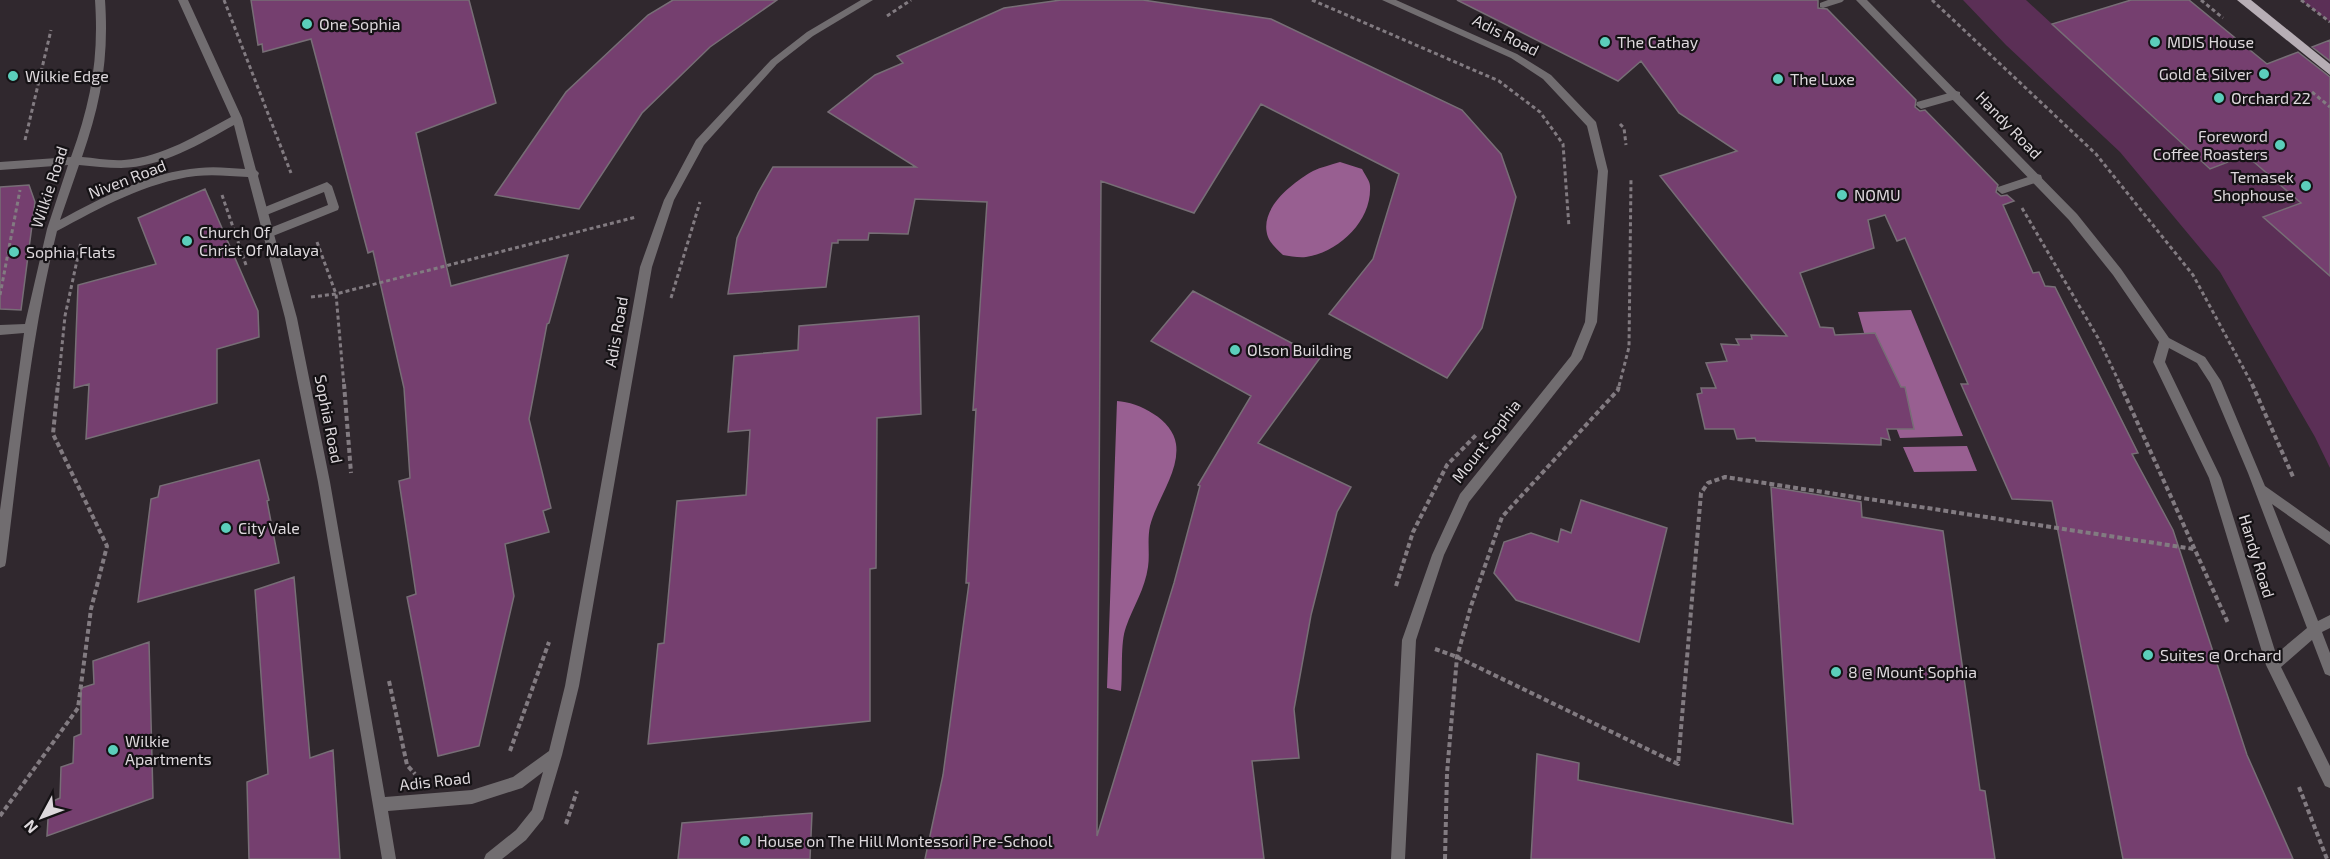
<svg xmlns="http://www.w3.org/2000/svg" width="2330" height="859" font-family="'Exo 2',sans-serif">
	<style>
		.green { fill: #5b2f56 }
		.water { fill: #985f91 }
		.building { fill: #753f6f; stroke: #776e76; stroke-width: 1.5 }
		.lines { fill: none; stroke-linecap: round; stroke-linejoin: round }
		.path-far1 { stroke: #827b81; stroke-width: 3; stroke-dasharray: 4 3; stroke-linecap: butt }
		.path { stroke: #827b81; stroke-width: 4; stroke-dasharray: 5 3; stroke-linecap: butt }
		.lane { fill: #716d70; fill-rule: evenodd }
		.street { fill: #716d70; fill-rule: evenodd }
		.primary { fill: #b7aeb5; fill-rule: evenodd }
		.poi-dot { fill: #5bcebb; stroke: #151215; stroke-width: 2 }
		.labels { text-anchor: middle; stroke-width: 4.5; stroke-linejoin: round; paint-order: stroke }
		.poi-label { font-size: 16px; fill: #ddd8dc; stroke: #151215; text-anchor: start }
		.street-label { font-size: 16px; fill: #ddd8dc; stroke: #151215 }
	</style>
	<rect width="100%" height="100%" fill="#30282e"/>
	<path class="green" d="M1963 0H2026L2209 169 2246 155 2301 203 2264 217 2330 276V468L2315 437 2220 272 2120 152 2006 45Z
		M2301 0H2330V22Z"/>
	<path class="water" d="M1340 162 1362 169C1365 175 1370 181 1370 186 1372 221 1339 252 1306 257 1299 258 1290 256 1283 255 1278 250 1270 243 1268 237 1258 209 1292 183 1313 171 1321 167 1331 165 1340 162Z
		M1911 310 1963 436 1900 438 1877 378 1858 312Z
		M1117 401C1139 402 1173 420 1176 444 1180 471 1156 501 1150 526 1147 540 1150 554 1148 567 1145 589 1133 607 1126 627 1120 643 1123 673 1121 691L1107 688Z
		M1967 446 1977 471 1914 472 1903 447Z"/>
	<path class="building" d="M251 0H469L496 103 416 133 451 286 568 255 549 323 547 324 529 419 551 508 543 511 549 532 505 544 514 596 479 746 438 756 407 597 416 594 399 481 410 478 404 388 373 251 368 253 311 39 263 52 262 44 258 45Z
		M673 0H777L710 47 642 113 579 209 495 195 566 92 648 15Z
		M1061 0H1143L1271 19 1462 110 1501 154 1516 197 1482 328 1447 378 1329 314 1373 259 1399 174 1261 104 1194 213 1101 181 1097 836 1174 583 1200 486 1198 485 1251 396 1151 341 1193 291 1320 358 1258 443 1351 487 1337 512 1311 615 1294 709 1299 758 1252 761 1264 859H925L943 775 969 583H966L976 409 973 410 987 202 915 199 908 234 869 233 868 240H838V243H832L826 287 728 294 737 238 758 193 773 167H916L828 112 875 75 903 63 897 56 1004 8Z
		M1457 0H1818V8L1827 9 1916 100 1915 107 1920 111 1925 110 1998 185 1996 192 2001 196 2007 195 2014 201 2003 205 2033 273 2039 272 2045 286 2055 287 2138 453 2132 454 2173 530 2247 755 2293 859H2123L2052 501 2012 499 1961 384H1968L1905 238 1897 241 1885 215 1868 220 1874 248 1800 273 1820 327 1833 328 1835 335 1875 333 1901 387H1905L1914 429H1887L1890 440 1881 438V445L1756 441 1755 438 1737 439 1734 429H1705L1697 394 1702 393 1701 388H1716L1706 363 1727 361 1721 344 1739 345 1736 339H1752L1751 335 1787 336 1660 176 1737 151 1679 113 1641 61 1618 81Z
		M2131 0H2189L2267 64 2298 52 2330 77V276L2263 217 2301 203 2246 155 2210 169 2052 24Z
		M2330 40V61L2312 47Z
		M29 185 35 202 21 310 0 309V187Z
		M205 189 258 311 259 337 217 349V403L86 439 89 384 74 388 78 285 156 264 138 218Z
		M919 316 921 414 877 418 876 568 870 569V721L648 744 658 644 664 643 677 501 746 495 750 430 728 432 734 356 798 350 799 326Z
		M259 460 269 500 267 501 279 563 138 602 151 499 158 497 160 486Z
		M1771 487 1861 502 1862 517 1943 531 1980 790 1985 791 1995 859H1531L1537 754 1579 763 1578 780 1793 824Z
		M1581 500 1667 528 1639 642 1516 600 1494 573 1504 542 1531 533 1558 542 1561 529 1571 533Z
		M294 577 310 758 333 750 340 859H249L247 782 268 774 255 590Z
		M149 642 153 798 47 836 49 803 60 798 61 767 73 763 74 737 81 734V688L94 684 93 661Z
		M812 813 810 859H678L682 823Z"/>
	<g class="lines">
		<path class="path-far1" d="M224 0 291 173
			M1312 0 1499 81 1540 112 1563 144 1569 227
			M1932 0 2096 154 2193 275 2253 386
			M2201 0 2223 18
			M2301 0 2330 22
			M887 16 911 0
			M2312 92 2330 107
			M1620 124 1624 128 1626 145
			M25 140 51 30
			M222 195 246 265
			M2022 208 2098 338 2121 386
			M317 242 336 294 344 386
			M0 295 20 190
			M311 297 336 294 636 217
			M671 298 700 202
			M58 386 65 316 81 242
			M1619 386 1629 347 1631 179"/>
		<path class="path" d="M344 384 351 473
			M2120 384 2228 623
			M2252 384 2294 479
			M1396 586 1413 532 1447 465 1477 434
			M1435 649 1457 657 1678 764 1701 493 1708 483 1725 477 2194 549
			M389 681 407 765 415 774
			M510 751 549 642
			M2299 787 2327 859
			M0 816 78 708 91 609 107 546 53 434 58 384
			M566 824 577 791
			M1445 859 1447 773 1457 657 1471 606 1502 517 1618 390 1619 384"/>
		<path class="lane" d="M1956 91 1960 92V98L1921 109 1916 105 1917 102Z
			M2037 174 2041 175 2042 178 2041 181 2002 194 1997 190 1998 187Z
			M327 182 332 186 339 207 338 210 273 236H265L264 233 265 230 328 205 324 192 264 216 260 215 259 212 260 209Z"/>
		<path class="street" d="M95 0H105C109 59 101 102 82 157 95 158 110 161 124 160 163 157 197 135 231 117L178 0H188L242 118 256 170 259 173 258 176 297 318 330 482 385 797 472 790 513 777 549 751 565 686 640 267 664 200 696 140 771 60 807 32 861 0H873L813 36 777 64 704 145 674 200 652 267 579 686 562 755 543 819 526 840 502 859H484L486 854 516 830 532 810 543 772 522 788 472 804 388 811 396 859H382L318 482 285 318 248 177C230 176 213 174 196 176 146 182 100 208 57 231 30 340 20 451 6 562L5 566 0 568V510L24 333 0 335V325L25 324 47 229 68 165 0 170V162L71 157C91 102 99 59 95 0ZM234 125 245 169C230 168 214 166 199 168 150 172 103 197 60 220L79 165C93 166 107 168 121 168 162 167 200 144 234 125Z
			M1382 0H1396L1517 54 1551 75 1596 122 1608 171 1597 322 1582 359 1469 502 1444 555 1416 640 1405 859H1391L1402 640 1432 555 1460 494 1571 356 1585 322 1598 171 1587 126 1543 79 1511 58Z
			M1828 0H1844L1842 2 1823 8 1820 7V3Z
			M1856 0H1867L2077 214 2121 269 2169 338 2205 357 2221 381 2265 486 2330 532V545L2272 504 2318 621 2330 615V628L2322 632 2330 653V676L2325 674 2312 640 2281 667 2330 766V788L2325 786 2266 665 2209 478 2153 362 2159 342 2113 275 2069 220ZM2169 348 2197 363 2210 383 2248 473 2307 628 2276 654 2221 478 2165 362Z"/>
		<path class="primary" d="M2237 0H2251L2330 64V75Z"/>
	</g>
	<g class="poi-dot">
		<circle cx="307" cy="24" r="6"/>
		<circle cx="1605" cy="42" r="6"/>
		<circle cx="2155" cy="42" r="6"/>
		<circle cx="2264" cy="74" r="6"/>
		<circle cx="13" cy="76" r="6"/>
		<circle cx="1778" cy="79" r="6"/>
		<circle cx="2219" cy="98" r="6"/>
		<circle cx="2280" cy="145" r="6"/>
		<circle cx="2306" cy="186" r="6"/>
		<circle cx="1842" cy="195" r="6"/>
		<circle cx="187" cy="241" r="6"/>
		<circle cx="14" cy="252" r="6"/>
		<circle cx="1235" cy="350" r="6"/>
		<circle cx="226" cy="528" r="6"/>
		<circle cx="2148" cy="655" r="6"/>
		<circle cx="1836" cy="672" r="6"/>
		<circle cx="113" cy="750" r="6"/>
		<circle cx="745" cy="841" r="6"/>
	</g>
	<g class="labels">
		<g class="poi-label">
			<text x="319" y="30">One Sophia</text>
			<text x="1617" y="48">The Cathay</text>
			<text x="2167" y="48">MDIS House</text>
			<text x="2252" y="80" text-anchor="end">Gold &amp; Silver</text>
			<text x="25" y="82">Wilkie Edge</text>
			<text x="1790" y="85">The Luxe</text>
			<text x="2231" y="104">Orchard 22</text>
			<text x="2268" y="142" text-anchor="end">Foreword<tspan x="2268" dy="18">Coffee Roasters</tspan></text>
			<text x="2294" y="183" text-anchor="end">Temasek<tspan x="2294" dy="18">Shophouse</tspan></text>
			<text x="1854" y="201">NOMU</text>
			<text x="199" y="238">Church Of<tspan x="199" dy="18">Christ Of Malaya</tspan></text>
			<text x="26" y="258">Sophia Flats</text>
			<text x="1247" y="356">Olson Building</text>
			<text x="238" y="534">City Vale</text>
			<text x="2160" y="661">Suites @ Orchard</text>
			<text x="1848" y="678">8 @ Mount Sophia</text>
			<text x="125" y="747">Wilkie<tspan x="125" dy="18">Apartments</tspan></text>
			<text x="757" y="847">House on The Hill Montessori Pre-School</text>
		</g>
		<g class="street-label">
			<text transform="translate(1506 35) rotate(27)" y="6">Adis Road</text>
			<text transform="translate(2009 125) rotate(46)" y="6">Handy Road</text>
			<text transform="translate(127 179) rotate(-21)" y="6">Niven Road</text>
			<text transform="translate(49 187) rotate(-72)" y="6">Wilkie Road</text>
			<text transform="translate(616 332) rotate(-80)" y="6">Adis Road</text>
			<text transform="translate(329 419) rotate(79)" y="6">Sophia Road</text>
			<text transform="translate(1486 441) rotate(-52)" y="6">Mount Sophia</text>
			<text transform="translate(2257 556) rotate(73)" y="6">Handy Road</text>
			<text transform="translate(435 781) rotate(-6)" y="6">Adis Road</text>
		</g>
	</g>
	<g transform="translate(42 817) rotate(229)" stroke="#151215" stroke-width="4.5" paint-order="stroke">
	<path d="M0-4.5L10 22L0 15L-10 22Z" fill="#ddd8dc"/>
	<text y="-9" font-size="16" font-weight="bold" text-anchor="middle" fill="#ddd8dc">N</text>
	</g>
</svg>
